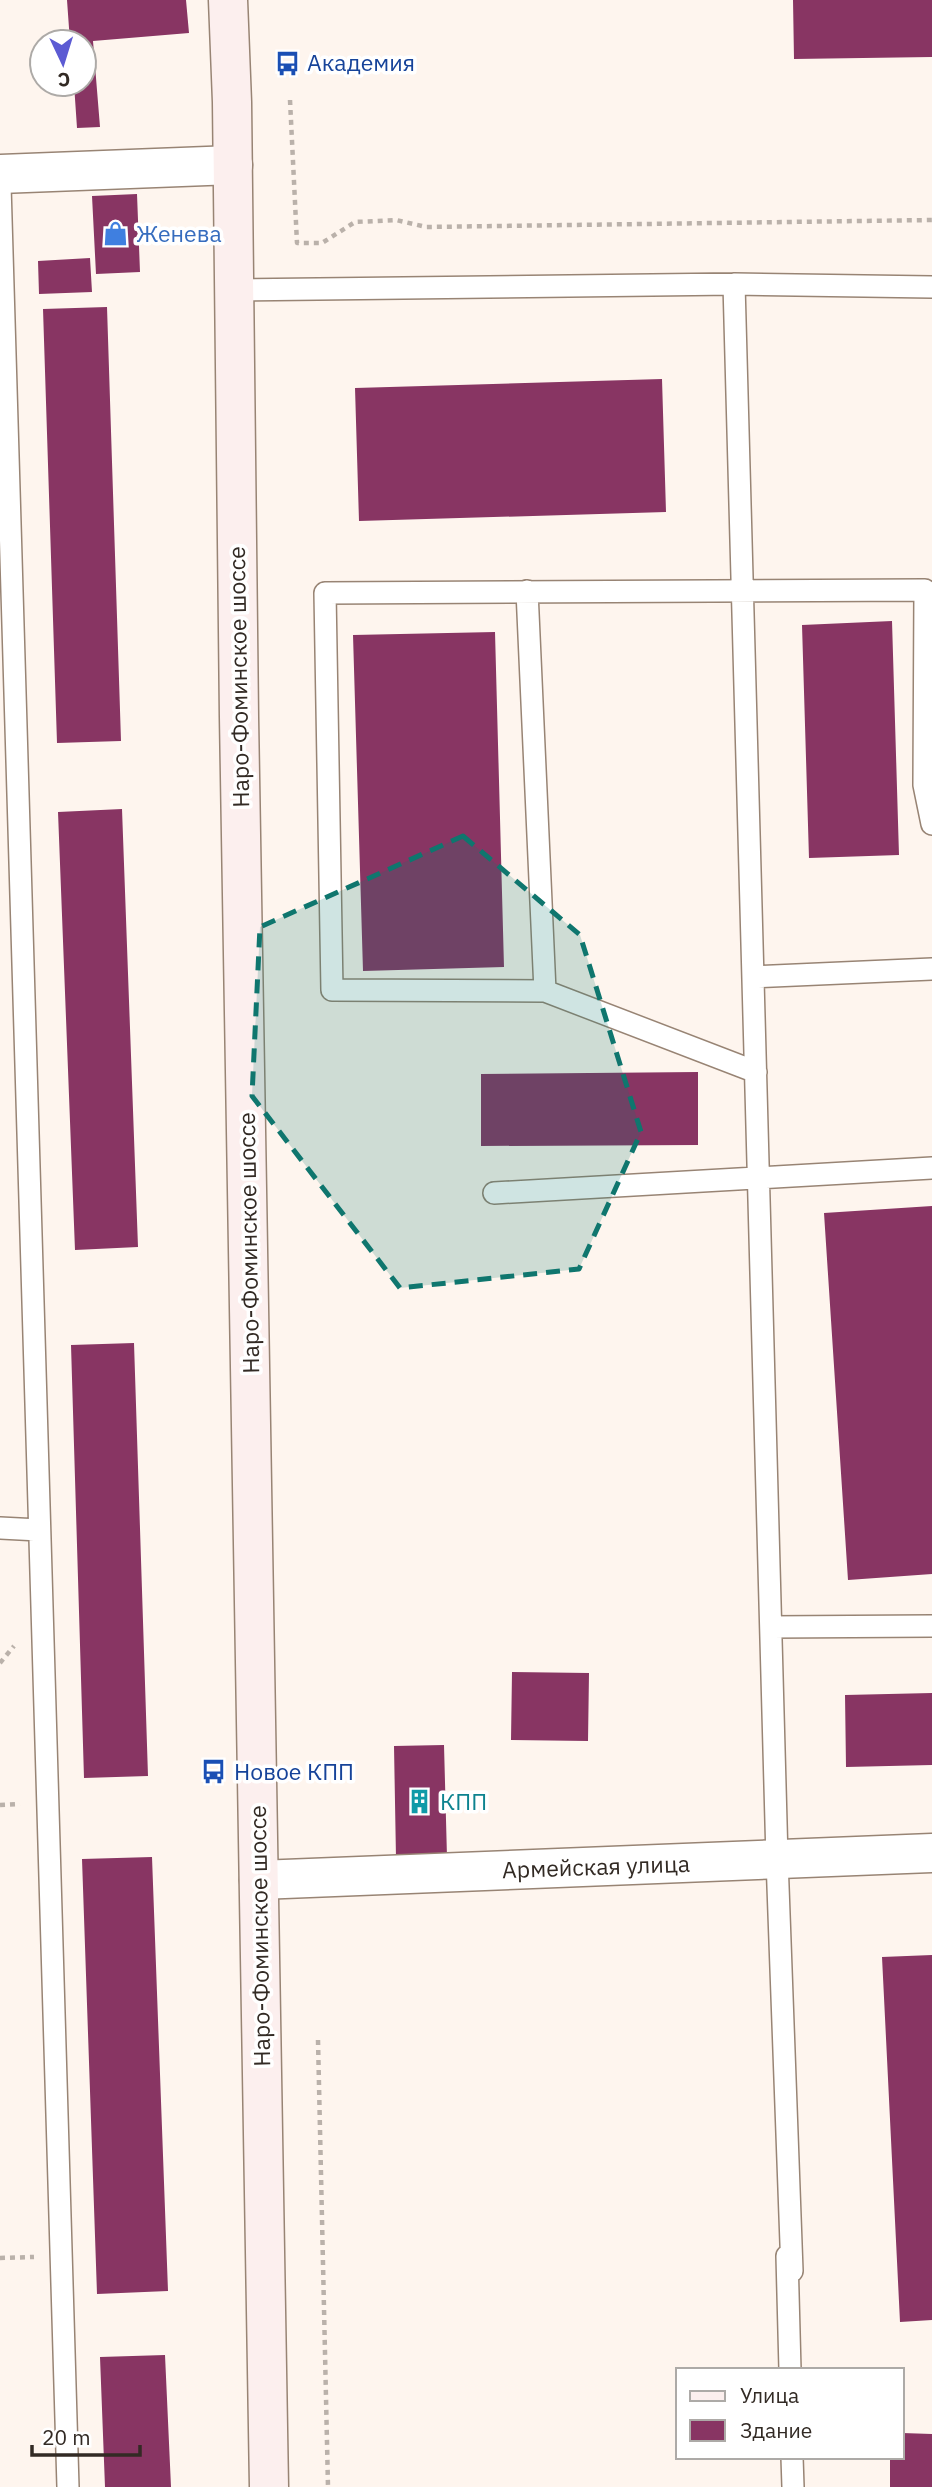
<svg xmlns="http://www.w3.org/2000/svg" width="932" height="2487" font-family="'IBM Plex Sans',sans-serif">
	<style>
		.building { fill: #883563 }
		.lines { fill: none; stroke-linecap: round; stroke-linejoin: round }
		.service-casing { stroke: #988474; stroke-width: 24 }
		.minor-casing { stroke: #988474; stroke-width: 41 }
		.secondary-casing { stroke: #988474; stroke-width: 41 }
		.path { stroke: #bab1aa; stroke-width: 4.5; stroke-dasharray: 5 5; stroke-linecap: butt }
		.service { stroke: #fff; stroke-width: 21 }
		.minor { stroke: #fff; stroke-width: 38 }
		.secondary { stroke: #fcefee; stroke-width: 38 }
		.marked { fill: #0f766e; fill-opacity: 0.2; stroke: #0f766e; stroke-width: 5; stroke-dasharray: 14 9; stroke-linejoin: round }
		.labels { text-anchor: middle; stroke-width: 7; stroke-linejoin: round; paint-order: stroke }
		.transit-label { font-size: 23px; fill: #164399; stroke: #fff; text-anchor: start }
		.shop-label { font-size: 23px; fill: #366cbe; stroke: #fff; text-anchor: start }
		.street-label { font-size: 23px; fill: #322a24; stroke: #fff }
		.culture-label { font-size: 23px; fill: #0d838f; stroke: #fff; text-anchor: start }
	</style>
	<rect width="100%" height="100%" fill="#fef5ee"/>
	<path class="building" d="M67 0H186L189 33 93 41 100 127 77 128 74 84H84V42H70Z
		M793 0H932V57L794 59Z
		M137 194 140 272 96 274 92 196Z
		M90 258 92 292 39 294 38 261Z
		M107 307 121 741 57 743 43 309Z
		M662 379 666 512 359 521 355 388Z
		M892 621 899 855 809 858 802 625Z
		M495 632 504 967 363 971 353 635Z
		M122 809 138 1247 75 1250 58 812Z
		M698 1072V1145L481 1146V1074Z
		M932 1206V1574L848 1580 824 1213Z
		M134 1343 148 1776 84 1778 71 1345Z
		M512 1672 589 1673 588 1741 511 1740Z
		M932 1693V1765L846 1767 845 1695Z
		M444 1745 447 1857 396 1858 394 1746Z
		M152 1857 168 2291 97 2294 82 1859Z
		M932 1955V2320L900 2322 882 1957Z
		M165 2355 171 2487H105L100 2357Z
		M902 2433 932 2434V2487H890V2457H902Z"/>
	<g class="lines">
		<defs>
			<path id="service" d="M0 185 68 2487
				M734 284 777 1859 792 2271
				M233 290 734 284 932 287
				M527 591 545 991
				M753 977 932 969
				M756 1072 545 991 332 990 325 593 925 590 924 785 932 824
				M494 1193 932 1168
				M0 1528 39 1530
				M771 1627 932 1626
				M787 2256 790 2370
				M792 2457 793 2487"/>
			<path id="minor" d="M0 174 233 165
				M259 1880 932 1853"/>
			<path id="secondary" d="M228 0 232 102 239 717 269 2487"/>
		</defs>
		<use href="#service" class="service-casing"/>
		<use href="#minor" class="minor-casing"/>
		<use href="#secondary" class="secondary-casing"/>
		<path class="path" d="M290 100 297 243H322L355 222 396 220 426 227 932 220
			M0 1663 14 1646
			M0 1805 20 1804
			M318 2040 328 2487
			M0 2258 34 2257"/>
		<use href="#service" class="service"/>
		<use href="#minor" class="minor"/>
		<use href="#secondary" class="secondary"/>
	</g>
	<path class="marked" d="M463 836 580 935 641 1132 579 1269 400 1288 252 1096 260 927Z"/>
	<defs>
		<symbol id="bus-bare" viewBox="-9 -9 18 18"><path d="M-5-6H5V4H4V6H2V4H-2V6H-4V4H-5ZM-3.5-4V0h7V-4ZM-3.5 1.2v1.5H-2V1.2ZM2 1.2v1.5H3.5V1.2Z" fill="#1a4fb4" stroke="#fff" stroke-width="2.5" paint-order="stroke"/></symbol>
		<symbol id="shop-bare" viewBox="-9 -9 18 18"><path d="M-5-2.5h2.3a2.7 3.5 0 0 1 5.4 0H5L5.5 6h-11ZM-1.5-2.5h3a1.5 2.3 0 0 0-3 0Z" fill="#3f7fe0" stroke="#fff" stroke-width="2.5" paint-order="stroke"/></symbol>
		<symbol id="building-bare" viewBox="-9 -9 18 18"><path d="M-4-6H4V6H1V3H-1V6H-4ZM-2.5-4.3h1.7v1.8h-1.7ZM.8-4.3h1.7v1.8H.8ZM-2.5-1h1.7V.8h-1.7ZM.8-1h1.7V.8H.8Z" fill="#0f9aa8" stroke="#fff" stroke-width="2.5" paint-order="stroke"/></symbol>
	</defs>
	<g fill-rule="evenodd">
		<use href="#bus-bare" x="270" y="46" width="35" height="35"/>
		<use href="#shop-bare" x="98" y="216" width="35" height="35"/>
		<use href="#bus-bare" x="196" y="1754" width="35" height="35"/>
		<use href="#building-bare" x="402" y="1784" width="35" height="35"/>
	</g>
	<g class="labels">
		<g class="transit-label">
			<text x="307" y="71">Академия</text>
			<text x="234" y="1780">Новое КПП</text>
		</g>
		<g class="shop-label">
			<text x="136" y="242">Женева</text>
		</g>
		<g class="street-label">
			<text transform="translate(239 677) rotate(-91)" y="8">Наро-Фоминское шоссе</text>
			<text transform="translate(249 1243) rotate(-91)" y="8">Наро-Фоминское шоссе</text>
			<text transform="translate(596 1867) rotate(-2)" y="8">Армейская улица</text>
			<text transform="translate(260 1936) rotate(-91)" y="8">Наро-Фоминское шоссе</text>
		</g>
		<g class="culture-label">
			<text x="440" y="1810">КПП</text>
		</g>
	</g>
	<rect x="676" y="2368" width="228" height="91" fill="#ffffff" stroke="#adaaa7" stroke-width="2"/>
	<rect x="690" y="2391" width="35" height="10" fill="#fcefee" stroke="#adaaa7" stroke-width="2"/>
	<text x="740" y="2403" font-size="21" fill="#322a24">Улица</text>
	<rect x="690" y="2420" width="35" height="21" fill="#883563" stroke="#adaaa7" stroke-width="2"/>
	<text x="740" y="2438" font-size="21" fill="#322a24">Здание</text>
	<g transform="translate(63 63) rotate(176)"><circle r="33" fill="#ffffff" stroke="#adaaa7" stroke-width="2"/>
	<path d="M0-5L12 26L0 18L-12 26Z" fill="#5c5bd3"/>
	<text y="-10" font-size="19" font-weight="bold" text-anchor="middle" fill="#322a24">С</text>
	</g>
	<path d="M32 2445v10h108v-10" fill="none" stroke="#322a24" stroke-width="3.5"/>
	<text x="42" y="2445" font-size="21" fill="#322a24" stroke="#ffffff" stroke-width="5" paint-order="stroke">20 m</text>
</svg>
